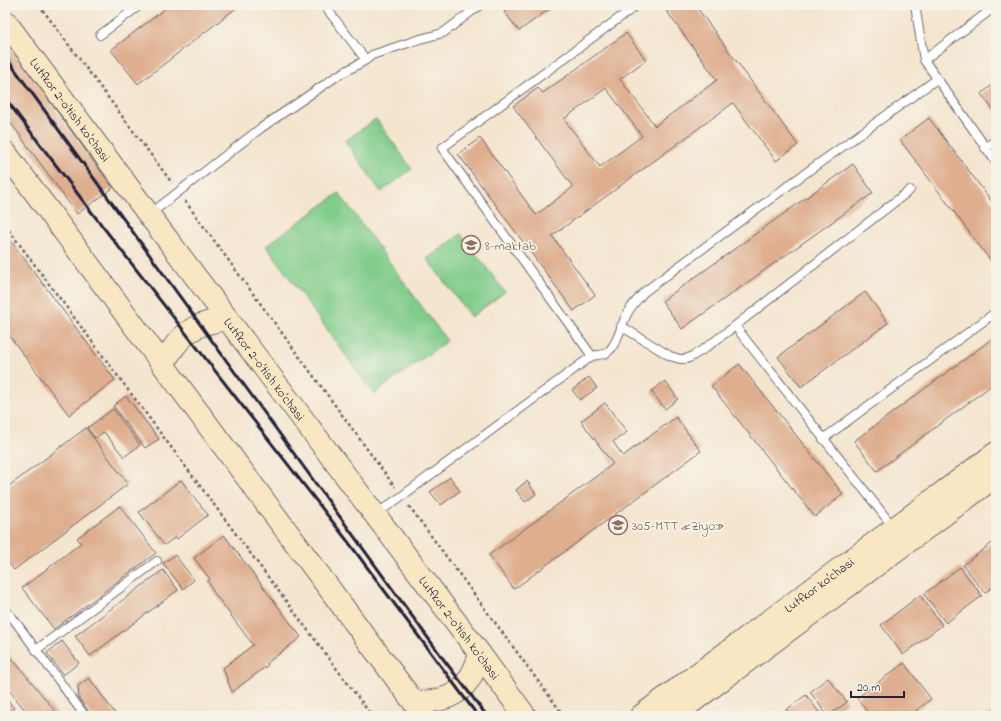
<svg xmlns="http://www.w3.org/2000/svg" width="1001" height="721" font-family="'Indie Flower',sans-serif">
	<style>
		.green { fill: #80cc8a; stroke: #517762 }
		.building { fill: #deae8e; fill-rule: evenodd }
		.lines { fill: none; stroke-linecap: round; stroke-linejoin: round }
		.lane-casing { stroke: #6c666f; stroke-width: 10 }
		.secondary-casing { stroke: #6c666f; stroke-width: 24 }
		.path { stroke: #6c666f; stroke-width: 2.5; stroke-dasharray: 3 3; stroke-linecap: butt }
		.lane { stroke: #fff; stroke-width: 8 }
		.secondary { stroke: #f9e7c3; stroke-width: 22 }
		.rail { stroke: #22223b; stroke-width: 3 }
		.labels { text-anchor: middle; stroke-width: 3.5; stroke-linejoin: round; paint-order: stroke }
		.street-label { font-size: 13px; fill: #22223b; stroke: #f7f3e8 }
		.education-label { font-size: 13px; fill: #785e54; stroke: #f7f3e8; text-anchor: start }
	</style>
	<rect width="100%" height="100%" fill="#f7f3e8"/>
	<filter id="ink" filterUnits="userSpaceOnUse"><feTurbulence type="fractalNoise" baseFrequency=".025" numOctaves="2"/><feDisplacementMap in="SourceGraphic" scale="8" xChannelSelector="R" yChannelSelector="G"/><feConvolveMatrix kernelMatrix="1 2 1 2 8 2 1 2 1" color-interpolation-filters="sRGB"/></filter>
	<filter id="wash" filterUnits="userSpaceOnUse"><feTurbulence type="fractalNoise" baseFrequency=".012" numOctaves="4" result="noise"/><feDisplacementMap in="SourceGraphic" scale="16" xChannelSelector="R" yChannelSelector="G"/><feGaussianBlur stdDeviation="0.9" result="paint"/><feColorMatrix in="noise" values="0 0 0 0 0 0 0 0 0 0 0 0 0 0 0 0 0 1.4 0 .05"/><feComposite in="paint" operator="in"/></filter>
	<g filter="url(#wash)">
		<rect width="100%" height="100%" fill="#f4e5cf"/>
		<path class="green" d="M376 119 412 169 381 192 345 141Z
			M339 193 447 341 374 394 266 246Z
			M461 234 505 292 471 317 427 259Z"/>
		<g id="blocks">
			<path class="building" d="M170 5H240L138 84 111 50Z
				M512 5H555L519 31 504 11Z
				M662 5H695L798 145 776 161 733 103 552 236 595 295 574 311 458 154 480 138 536 215 573 187 513 106 538 88 543 93 626 33 646 60 620 79 655 126 717 80ZM606 88 642 136 600 167 564 119Z
				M5 40 113 188 77 214 5 115Z
				M996 82V113L981 94Z
				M929 118 996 207V268L900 140Z
				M853 164 873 193 682 329 662 301Z
				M5 233 115 380 69 415 5 330Z
				M865 292 888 323 801 387 778 357Z
				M996 336V382L877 471 854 441Z
				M739 364 843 494 815 517 711 386Z
				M589 377 597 388 580 400 572 390Z
				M665 381 678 399 665 409 651 391Z
				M126 396 159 439 145 448 113 406Z
				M605 403 627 432 613 442 623 456 676 417 701 451 514 589 489 555 613 464 581 421Z
				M113 409 140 445 124 457 104 432 95 438 87 428Z
				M86 428 128 484 14 570 5 558V489Z
				M450 477 460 491 441 505 430 492Z
				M181 480 208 515 177 539 176 537 164 545 139 512Z
				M527 481 536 494 525 502 516 490Z
				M120 506 156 553 54 629 22 588 81 543 77 538Z
				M224 535 301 637 267 663 268 665 232 692 223 668 253 645 214 593 208 581 210 579 194 558Z
				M996 540V584L985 593 963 565Z
				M175 555 194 580 183 589 163 563Z
				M960 567 982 596 946 623 924 594Z
				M163 570 178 590 90 656 75 636Z
				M920 595 942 625 903 655 881 625Z
				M62 641 79 663 63 675 47 653Z
				M5 650 43 696 59 716H18L25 710 5 685Z
				M904 663 931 699 909 716H870L857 698Z
				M89 678 117 716H92L79 698 78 686Z
				M828 678 847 702 828 716 810 692Z
				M806 695 822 716H790L786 710Z
				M5 697 14 708 5 716Z
				M996 709V716H986Z"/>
		</g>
	</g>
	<g filter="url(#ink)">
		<use href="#blocks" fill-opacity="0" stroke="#6c666f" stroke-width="1"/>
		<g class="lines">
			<defs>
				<path id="lane" d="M324 5 366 60
					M915 5 924 60 996 162
					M100 35 140 5
					M924 60 996 6
					M985 148 996 140
					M150 214 261 128 337 76 366 60 372 55 420 39 443 33 480 5
					M621 326 670 356 680 359H686L691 357 704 349 735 326 910 190
					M735 326 894 528
					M592 356 442 148 637 5
					M823 439 996 312
					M376 514 402 496 592 356C595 355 600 355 604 354 616 350 621 325 627 314 631 306 638 299 644 292L800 177 937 79
					M5 611 12 617 85 716
					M36 650 157 561"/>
				<g id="secondary">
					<path id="s1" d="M5 21 149 215 480 654 525 716"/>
					<path d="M5 152 424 716"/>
					<path d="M163 364C180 334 193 323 228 319"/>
					<path d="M415 702C452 702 469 691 480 654"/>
					<path id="s2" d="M641 716 996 453"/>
					<path d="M673 716 996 476"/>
				</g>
			</defs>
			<use href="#lane" class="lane-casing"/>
			<use href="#secondary" class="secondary-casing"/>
			<path class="path" d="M39 5 172 183
				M185 201 395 487
				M5 225 372 716
				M409 506 564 716"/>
			<use href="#lane" class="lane"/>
			<use href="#secondary" class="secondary"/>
			<path class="rail" d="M5 56 444 660 487 716
				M5 98 93 214 346 539 478 716"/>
		</g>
	</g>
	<defs>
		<symbol id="school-ring" viewBox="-11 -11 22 22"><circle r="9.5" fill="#f7f3e8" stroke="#8d6e63" stroke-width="1.5"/><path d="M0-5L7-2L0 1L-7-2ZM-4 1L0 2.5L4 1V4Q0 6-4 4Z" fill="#8d6e63"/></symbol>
	</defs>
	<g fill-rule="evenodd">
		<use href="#school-ring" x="460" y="234" width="22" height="22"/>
		<use href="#school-ring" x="607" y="514" width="22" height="22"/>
	</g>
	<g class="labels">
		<g class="street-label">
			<text dy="5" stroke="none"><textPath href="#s1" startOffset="110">Lutfkor 2-o'tish ko'chasi</textPath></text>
			<text dy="5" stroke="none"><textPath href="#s1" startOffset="434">Lutfkor 2-o'tish ko'chasi</textPath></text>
			<text dy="5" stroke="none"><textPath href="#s2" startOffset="221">Lutfkor ko'chasi</textPath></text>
			<text dy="5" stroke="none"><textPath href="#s1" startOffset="758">Lutfkor 2-o'tish ko'chasi</textPath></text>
		</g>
		<g class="education-label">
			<text x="485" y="250">8-maktab</text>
			<text x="632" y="530">305-MTT «Ziyo»</text>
		</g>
	</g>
	<rect width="1001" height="721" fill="none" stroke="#f7f3e8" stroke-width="20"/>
	<path d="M851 691v6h53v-6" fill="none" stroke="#22223b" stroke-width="2"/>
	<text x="857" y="691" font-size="12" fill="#22223b" stroke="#f7f3e8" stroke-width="3" paint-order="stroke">20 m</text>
</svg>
